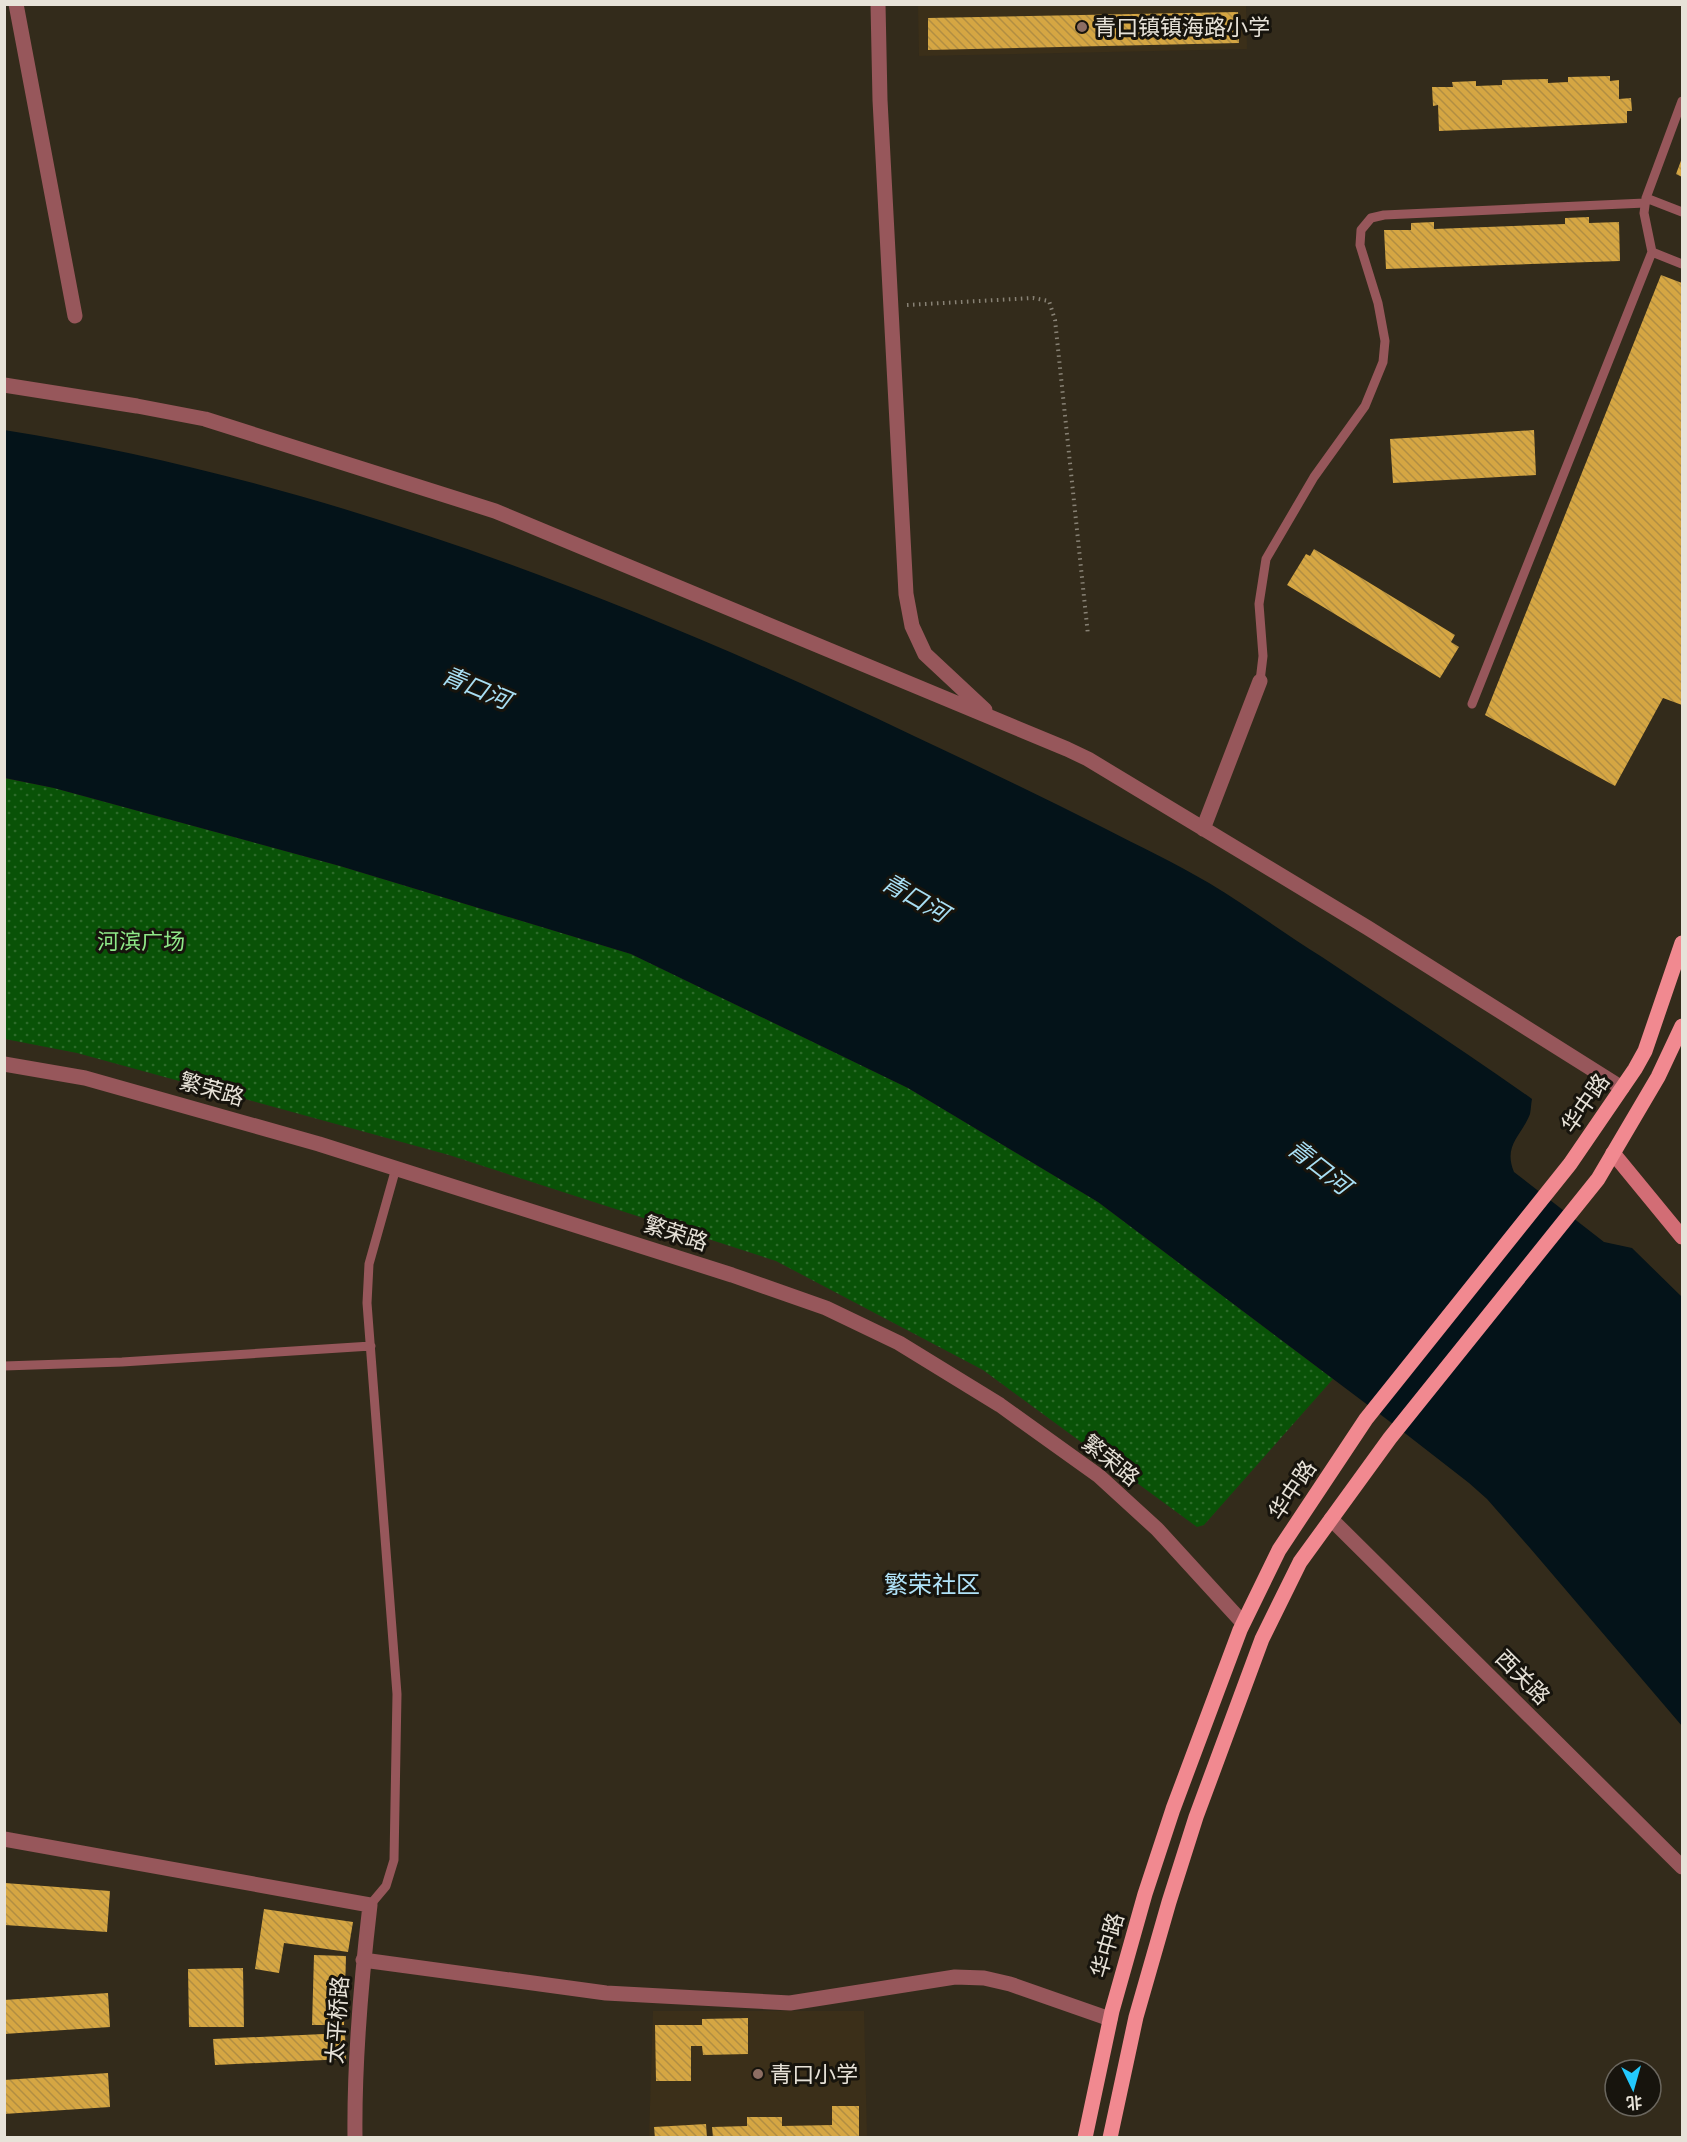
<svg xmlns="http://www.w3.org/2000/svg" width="1687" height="2142" font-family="Cabin,'Noto Sans SC',sans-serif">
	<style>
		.built { fill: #3b2f19 }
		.park { fill: url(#park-dots) }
		.water { fill: #041319 }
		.building { fill: url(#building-back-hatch) }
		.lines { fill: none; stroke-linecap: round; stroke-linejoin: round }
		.path { stroke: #888275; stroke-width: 4; stroke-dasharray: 1.5 4.5; stroke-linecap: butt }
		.lane { stroke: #97575b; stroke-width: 9 }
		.street { stroke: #97575b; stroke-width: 15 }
		.secondary { stroke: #d26d75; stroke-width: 15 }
		.primary { stroke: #f18990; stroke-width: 15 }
		.education-dot { fill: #8d6e63; stroke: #17140d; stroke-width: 2 }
		.labels { text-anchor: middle; stroke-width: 6; stroke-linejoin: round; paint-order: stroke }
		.poi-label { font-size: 22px; fill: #e7e2d8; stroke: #17140d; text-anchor: start }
		.park-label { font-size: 22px; fill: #8fe988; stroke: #17140d }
		.street-label { font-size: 22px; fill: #e7e2d8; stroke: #17140d }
		.water-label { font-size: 24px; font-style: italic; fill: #a8def3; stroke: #17140d }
		.neighbourhood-label { font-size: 24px; fill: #b1e3f9; stroke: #17140d }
	</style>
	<defs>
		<pattern id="park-dots" width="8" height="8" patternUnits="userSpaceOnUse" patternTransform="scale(1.5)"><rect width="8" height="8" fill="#095207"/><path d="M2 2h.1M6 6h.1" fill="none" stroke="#2d6b2a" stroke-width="1.8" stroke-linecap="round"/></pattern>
		<pattern id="building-back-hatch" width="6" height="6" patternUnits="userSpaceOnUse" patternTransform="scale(1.5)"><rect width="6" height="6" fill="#d5a643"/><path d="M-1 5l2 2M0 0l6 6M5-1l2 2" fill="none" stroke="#b18e42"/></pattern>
	</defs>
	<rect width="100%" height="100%" fill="#332b1b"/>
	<path class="built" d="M918 5H1246L1247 49 919 56Z
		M653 2011H864L867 2137 649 2138Z"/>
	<path class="park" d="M4 778 54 788 340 866 631 954 908 1088 1098 1202 1333 1379 1204 1525 1197 1527 983 1370 776 1261 449 1155 77 1053 5 1039Z"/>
	<path class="water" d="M4 430C322 480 625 598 914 736 978 766 1041 796 1104 828 1139 846 1175 863 1209 883 1247 906 1284 933 1322 957 1392 1004 1463 1050 1532 1099 1531 1104 1531 1109 1530 1114 1521 1137 1503 1145 1514 1172L1604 1242 1632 1248 1682 1297V1726L1530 1548 1487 1499 1469 1483 1397 1427 1098 1202 908 1088 631 954 340 866 54 788 5 778Z"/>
	<path class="building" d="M1238 12 1239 43 928 50V18Z
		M1610 76V81L1619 80V99L1631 98 1632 111H1627V123L1439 131 1438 105 1433 106 1432 87H1453L1452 82 1476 81V86L1502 85V80L1548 79V83L1568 82V77Z
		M1682 158V177L1676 174Z
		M1589 217V223L1619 222 1620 261 1386 269 1384 230H1411V223L1434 222V229L1565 224V218Z
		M1661 275 1682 283V705L1663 698 1615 786 1485 715Z
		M1534 430 1536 475 1393 483 1390 439Z
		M1314 549 1455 635 1451 642 1459 647 1440 678 1287 585 1306 554 1310 556Z
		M5 1883 110 1891 107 1932 5 1925Z
		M264 1909 353 1922 348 1952 284 1943 279 1973 255 1969Z
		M314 1955 346 1956 344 2025H312Z
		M243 1968 244 2027H189L188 1969Z
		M108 1993 110 2027 4 2034V2000Z
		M748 2018V2054L703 2055 702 2046H691V2081H656L655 2025H702V2019Z
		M345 2033 346 2059 215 2065 213 2039Z
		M108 2073 110 2107 4 2114V2080Z
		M832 2106H859V2138H713L712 2127 747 2126V2117H782V2126L832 2125Z
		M706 2124 707 2138H655L654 2127Z"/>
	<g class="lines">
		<path class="path" d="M907 305 1033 298 1049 301 1055 320 1088 635"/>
		<path class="lane" d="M1646 198 1682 212
			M1652 252 1644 213 1646 198 1682 101
			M1260 681 1263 656 1259 604 1266 559 1314 477 1365 406 1383 362 1385 341 1378 303 1360 245 1361 230 1371 218 1384 215 1645 203
			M1472 704 1652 252 1682 264
			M4 1366 122 1362 371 1346
			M370 1905 386 1886 394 1860 397 1694 367 1303 369 1264 396 1168"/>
		<path class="street" d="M16 4 75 316
			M878 4 880 100 906 594 912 626 925 654 985 710
			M4 385 137 406 205 419 495 511 1067 749 1088 759 1368 928 1622 1088
			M1203 829 1260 681
			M4 1064 85 1078 319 1144 732 1275 826 1308 899 1343 1000 1405 1099 1476 1157 1529 1243 1623
			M1331 1519 1682 1867
			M4 1839 370 1905C361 1982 354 2060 355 2138
			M363 1960 606 1993 790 2003 955 1977 984 1978 1010 1984 1110 2019"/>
		<path class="secondary" d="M1613 1153 1682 1237"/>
		<path class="primary" d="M1085 2138 1112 2011 1145 1894 1173 1809 1240 1630 1279 1550 1366 1419 1570 1164 1635 1069 1645 1051 1682 943
			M1110 2138 1136 2017 1169 1902 1196 1817 1262 1639 1300 1562 1390 1438 1598 1179 1658 1077 1682 1026"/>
	</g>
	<g class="education-dot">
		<circle cx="1082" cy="27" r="6"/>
		<circle cx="758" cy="2074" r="6"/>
	</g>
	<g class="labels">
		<g class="poi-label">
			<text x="1094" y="35">青口镇镇海路小学</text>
			<text x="770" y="2082">青口小学</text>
		</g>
		<g class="park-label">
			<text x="141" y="949">河滨广场</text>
		</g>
		<g class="street-label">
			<text transform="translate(212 1089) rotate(16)" y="8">繁荣路</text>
			<text transform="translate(1585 1103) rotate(-55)" y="8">华中路</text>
			<text transform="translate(676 1233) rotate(18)" y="8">繁荣路</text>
			<text transform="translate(1111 1460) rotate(39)" y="8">繁荣路</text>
			<text transform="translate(1292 1490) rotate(-56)" y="8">华中路</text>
			<text transform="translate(1523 1677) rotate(45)" y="8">西关路</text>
			<text transform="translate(1107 1945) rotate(-74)" y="8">华中路</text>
			<text transform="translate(337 2020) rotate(-86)" y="8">太平桥路</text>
		</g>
		<g class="water-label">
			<text transform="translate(476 688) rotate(23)" y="8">青口河</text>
			<text transform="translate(915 898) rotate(30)" y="8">青口河</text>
			<text transform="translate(1319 1167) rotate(38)" y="8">青口河</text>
		</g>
		<g class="neighbourhood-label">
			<text x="932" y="1593">繁荣社区</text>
		</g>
	</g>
	<rect width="1687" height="2142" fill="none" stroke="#e7e2d8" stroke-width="12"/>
	<g transform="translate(1633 2088) rotate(175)"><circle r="28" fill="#17140d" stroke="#6a665e" stroke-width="1.5"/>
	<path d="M0-4.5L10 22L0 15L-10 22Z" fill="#23c9fe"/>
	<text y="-9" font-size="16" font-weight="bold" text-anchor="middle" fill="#e7e2d8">北</text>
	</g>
</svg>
